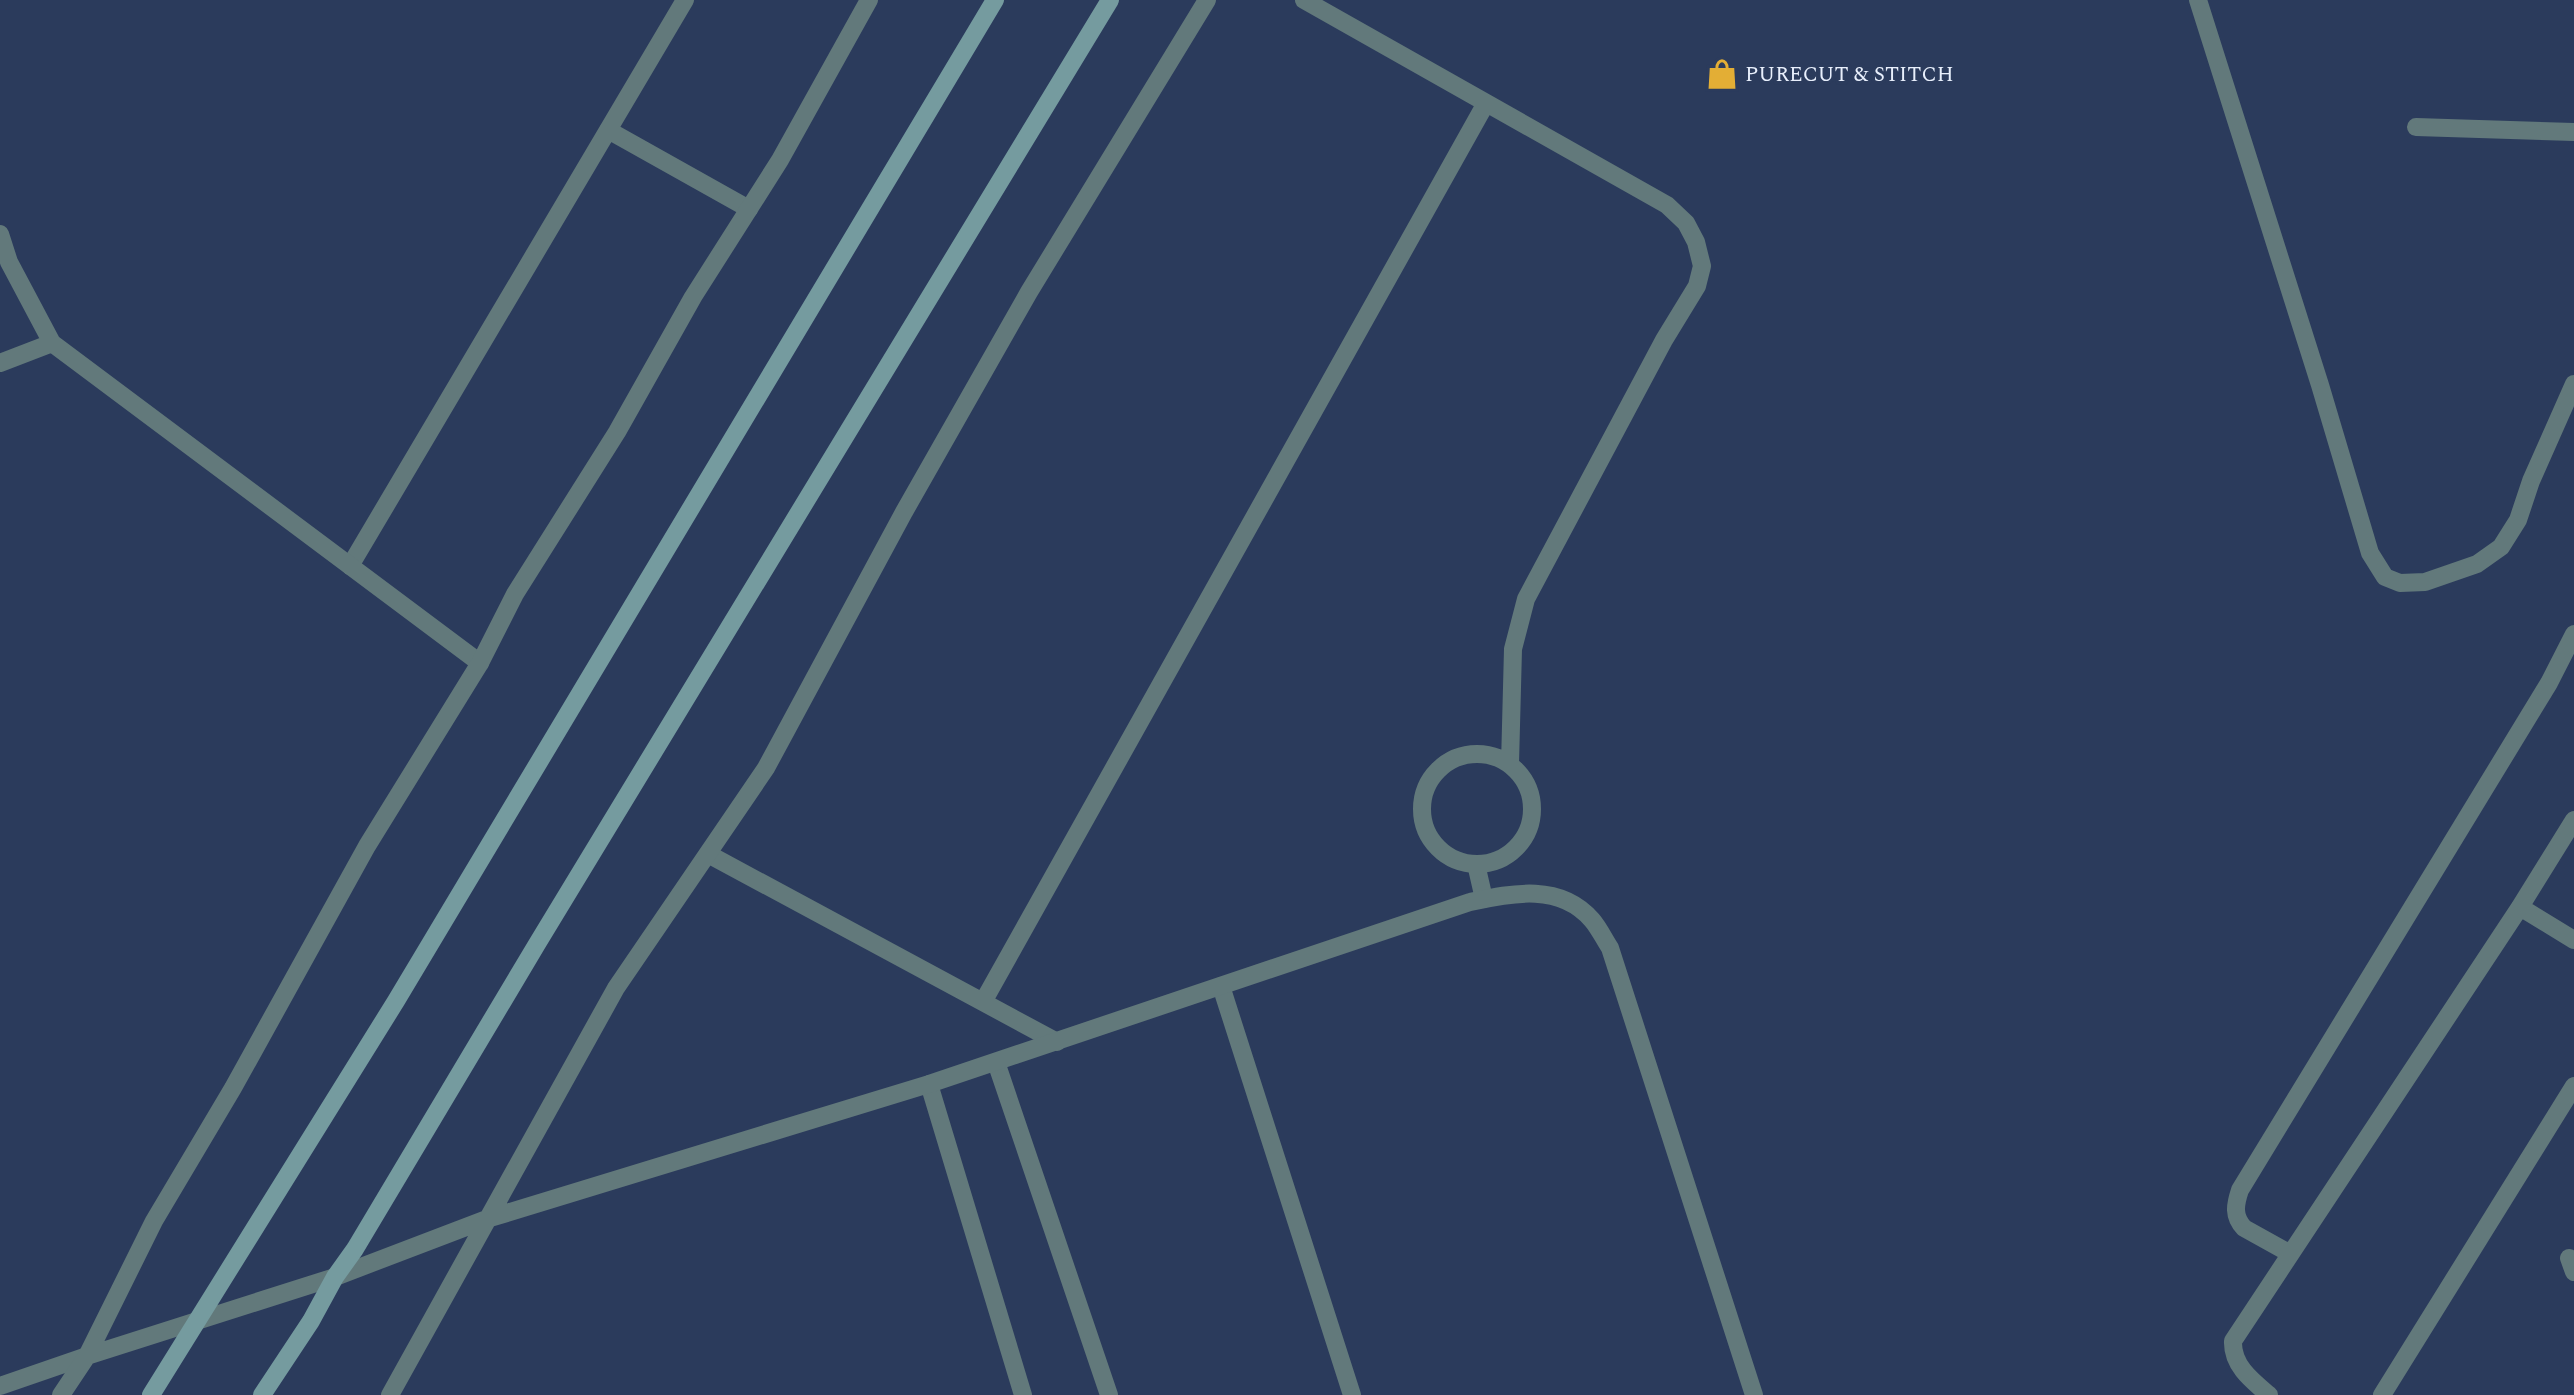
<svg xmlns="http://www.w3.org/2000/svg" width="2574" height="1395" font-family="Spectral,serif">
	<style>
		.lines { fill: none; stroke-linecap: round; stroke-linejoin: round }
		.service { stroke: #62797b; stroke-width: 18 }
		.minor { stroke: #62797b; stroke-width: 18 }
		.tertiary { stroke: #62797b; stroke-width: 18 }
		.secondary { stroke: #759b9f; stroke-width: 18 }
		.labels { text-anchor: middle; stroke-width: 7; stroke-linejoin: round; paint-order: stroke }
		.poi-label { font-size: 21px; fill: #e8effc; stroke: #2b3b5c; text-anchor: start }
	</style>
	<rect width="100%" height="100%" fill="#2b3b5c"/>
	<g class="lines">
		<path class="service" d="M2198 0 2320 385 2370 553 2385 577 2400 583 2425 582 2477 564 2501 547 2518 520 2531 481 2574 384
			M2416 127 2574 132
			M608 130 749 209
			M350 566 685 0
			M929 1084 1023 1395"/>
		<path class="minor" d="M1304 0 1667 205 1686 223 1696 242 1702 266 1697 286 1664 340 1526 599 1513 649 1510 764
			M0 234 9 262 52 343 480 663
			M0 363 52 343
			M1422 809a55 55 0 1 1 110 0a55 55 0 1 1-110 0Z
			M708 854 1057 1042
			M1476 864 1484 899
			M2520 907 2574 940
			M1221 986 1352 1395
			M983 1002 1486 103
			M996 1062 1109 1395
			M2289 1253 2244 1228C2233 1216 2235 1205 2240 1190L2549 683 2574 634
			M2569 1258 2574 1272
			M0 1386 87 1356
			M2269 1395C2251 1380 2232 1365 2233 1341L2520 907 2574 820
			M2382 1395 2574 1086"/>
		<path class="tertiary" d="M87 1356 335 1277 487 1219 929 1084 1470 902C1513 893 1560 883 1592 920 1599 928 1604 939 1610 948L1754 1395
			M61 1395 87 1356 154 1221 233 1088 367 846 480 663 515 594 617 432 693 297 780 160 869 0
			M390 1395 616 988 766 768 904 512 1029 292 1207 0"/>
		<path class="secondary" d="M151 1395 396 1001 995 0
			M262 1395 311 1321 335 1277 355 1249 537 944 1110 0"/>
	</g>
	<defs>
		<symbol id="shop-bare" viewBox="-9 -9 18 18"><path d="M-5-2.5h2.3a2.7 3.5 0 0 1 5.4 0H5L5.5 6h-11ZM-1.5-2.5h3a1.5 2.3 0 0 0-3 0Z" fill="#e3ae35" stroke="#2b3b5c" stroke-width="2.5" paint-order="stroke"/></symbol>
	</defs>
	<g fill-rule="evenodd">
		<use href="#shop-bare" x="1700" y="52" width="44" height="44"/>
	</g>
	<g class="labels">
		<g class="poi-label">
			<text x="1745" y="81">PURECUT &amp; STITCH</text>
		</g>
	</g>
</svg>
